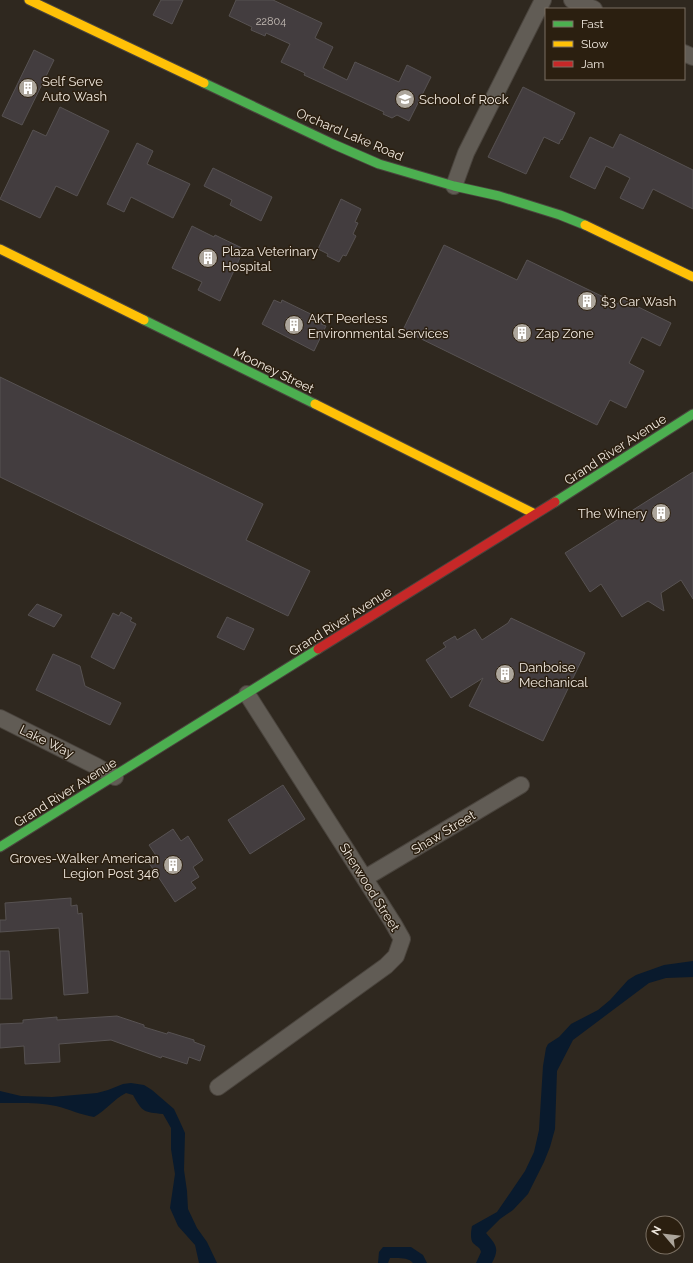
<svg xmlns="http://www.w3.org/2000/svg" width="693" height="1263" font-family="Raleway,sans-serif">
	<style>
		.water { fill: #091a2d }
		.building { fill: #433d3f; stroke: #575252 }
		.lines { fill: none; stroke-linecap: round; stroke-linejoin: round }
		.street-casing { stroke: #4a443d; stroke-width: 18 }
		.fast-casing { stroke: #4a443d; stroke-width: 11 }
		.slow-casing { stroke: #4a443d; stroke-width: 11 }
		.jam-casing { stroke: #4a443d; stroke-width: 11 }
		.street { stroke: #615c55; stroke-width: 16 }
		.fast { stroke: #4caf50; stroke-width: 9 }
		.slow { stroke: #ffc107; stroke-width: 9 }
		.jam { stroke: #c62828; stroke-width: 9 }
		.labels { text-anchor: middle; stroke-width: 3; stroke-linejoin: round; paint-order: stroke }
		.number-label { font-size: 11px; fill: #c5bdb6 }
		.poi-label { font-size: 13px; fill: #f0e8de; stroke: #2b1f10; text-anchor: start }
		.street-label { font-size: 13px; fill: #f0e8de; stroke: #2b1f10 }
	</style>
	<rect width="100%" height="100%" fill="#2f281f"/>
	<path class="water" d="M693 961V977L666 978 649 983 573 1040 557 1071 555 1129 550 1147 544 1162 528 1194 513 1210 500 1219 486 1233C496 1245 500 1248 492 1263H476L481 1252C480 1247 477 1247 473 1243 470 1239 471 1231 472 1226L497 1212 525 1171 534 1152 539 1130 543 1066 546 1048 548 1044 559 1037 571 1024 598 1010 610 1000 628 980 636 975 664 965Z
		M131 1083 144 1085 152 1090 174 1109 181 1124 185 1133 184 1170 187 1191 188 1209 197 1228 207 1242 217 1263H199L195 1245 178 1226 170 1208 175 1174 171 1149V1128L163 1114C144 1112 143 1113 133 1095L126 1093C114 1099 106 1110 94 1117 81 1115 69 1109 56 1106 39 1102 17 1103 0 1103V1091L21 1096 52 1097 97 1093 108 1090 123 1084Z
		M383 1247H411L423 1255 427 1263H413C408 1257 398 1258 390 1258L388 1263H378L379 1252Z"/>
	<path class="building" d="M161 0H183L172 24 153 15Z
		M236 0H273L322 23 315 38 333 47 323 68 347 80 355 62 399 82 407 65 431 77 409 121 397 115 392 118 383 114 384 112 304 75 305 73 281 62 290 44 266 33 265 36 251 30 252 27 229 16Z
		M34 50 54 60 22 125 2 116Z
		M523 87 575 113 562 140 561 139 559 144 544 137 526 174 488 157Z
		M60 107 109 131 77 196 56 186 40 218 0 199 33 130 46 136Z
		M620 134 693 170V209L653 189 643 209 620 198 630 178 606 166 595 189 570 177 590 137 613 148Z
		M137 143 153 151 147 164 190 184 173 218 131 197 124 212 107 204Z
		M213 168 272 197 261 221 230 205 232 200 204 186Z
		M341 199 361 209 355 222 358 223 353 234 356 236 346 256 343 255 339 262 327 256 328 254 318 249Z
		M192 226 214 237 215 235 244 249 220 301 198 290 202 282 172 268Z
		M444 245 517 280 527 260 618 304 620 298 671 323 660 346 642 337 629 363 644 371 626 408 610 400 597 425 403 330Z
		M274 300 281 303 282 300 323 320 321 324 326 326 314 351 262 324Z
		M0 377 263 504 246 540 310 571 288 616 0 477Z
		M693 472V599L681 580 661 593 664 611 648 601 622 617 601 584 590 592 565 553Z
		M37 604 62 615 54 627 28 615Z
		M121 612 132 618 130 621 136 624 114 669 91 657 113 613 119 616Z
		M227 617 254 629 244 650 217 637Z
		M511 618 585 653 543 741 469 706 483 678 451 698 426 660 446 647 443 643 455 636 457 640 475 629 482 640 508 623Z
		M53 654 80 666 85 686 121 703 110 725 36 690Z
		M283 785 305 819 250 854 228 820Z
		M173 829 181 841 188 836 203 860 193 867 199 877 191 882 196 888 175 902 149 863 157 857 149 845Z
		M71 898V906L77 905 78 914 82 913 88 993 64 995 59 928 0 932V920H6L5 903Z
		M0 951H9L12 999H0Z
		M117 1016 144 1025V1027L167 1034 168 1032 194 1040V1042L205 1046 200 1061 189 1057 187 1064 162 1056 161 1058 111 1040 59 1044 60 1062 25 1064 24 1046 0 1048V1024L23 1023V1020L57 1017V1020Z"/>
	<g class="lines">
		<defs>
			<path id="street" d="M572 0 594 9
				M684 53 693 57
				M454 186 466 153 543 0
				M0 718 96 766 115 777
				M365 878 521 785
				M218 1087 386 966 396 956 402 939 393 923 247 694"/>
			<path id="fast" d="M204 83 333 144 379 164 454 186 499 196 560 215 585 225
				M144 320 315 404
				M555 502 693 414
				M0 847 318 649"/>
			<path id="slow" d="M29 0 204 83
				M585 225 693 277
				M0 249 144 320
				M315 404 535 514"/>
			<path id="jam" d="M318 649 555 502"/>
		</defs>
		<use href="#street" class="street-casing"/>
		<use href="#fast" class="fast-casing"/>
		<use href="#slow" class="slow-casing"/>
		<use href="#jam" class="jam-casing"/>
		<use href="#street" class="street"/>
		<use href="#fast" class="fast"/>
		<use href="#slow" class="slow"/>
		<use href="#jam" class="jam"/>
	</g>
	<defs>
		<symbol id="building-disc" viewBox="-11 -11 22 22"><circle r="9.5" fill="#aca59b" stroke="#2b1f10"/><path d="M-4-6H4V6H1V3H-1V6H-4ZM-2.5-4.3h1.7v1.8h-1.7ZM.8-4.3h1.7v1.8H.8ZM-2.5-1h1.7V.8h-1.7ZM.8-1h1.7V.8H.8Z" fill="#fff"/></symbol>
		<symbol id="school-disc" viewBox="-11 -11 22 22"><circle r="9.5" fill="#aca59b" stroke="#2b1f10"/><path d="M0-5L7-2L0 1L-7-2ZM-4 1L0 2.5L4 1V4Q0 6-4 4Z" fill="#fff"/></symbol>
	</defs>
	<g fill-rule="evenodd">
		<use href="#building-disc" x="17" y="77" width="22" height="22"/>
		<use href="#school-disc" x="394" y="88" width="22" height="22"/>
		<use href="#building-disc" x="197" y="247" width="22" height="22"/>
		<use href="#building-disc" x="576" y="290" width="22" height="22"/>
		<use href="#building-disc" x="283" y="314" width="22" height="22"/>
		<use href="#building-disc" x="511" y="322" width="22" height="22"/>
		<use href="#building-disc" x="650" y="502" width="22" height="22"/>
		<use href="#building-disc" x="494" y="663" width="22" height="22"/>
		<use href="#building-disc" x="162" y="854" width="22" height="22"/>
	</g>
	<g class="labels">
		<g class="number-label">
			<text x="271" y="25">22804</text>
		</g>
		<g class="poi-label">
			<text x="42" y="86">Self Serve<tspan x="42" dy="15">Auto Wash</tspan></text>
			<text x="419" y="104">School of Rock</text>
			<text x="222" y="256">Plaza Veterinary<tspan x="222" dy="15">Hospital</tspan></text>
			<text x="601" y="306">$3 Car Wash</text>
			<text x="308" y="323">AKT Peerless<tspan x="308" dy="15">Environmental Services</tspan></text>
			<text x="536" y="338">Zap Zone</text>
			<text x="647" y="518" text-anchor="end">The Winery</text>
			<text x="519" y="672">Danboise<tspan x="519" dy="15">Mechanical</tspan></text>
			<text x="159" y="863" text-anchor="end">Groves-Walker American<tspan x="159" dy="15">Legion Post 346</tspan></text>
		</g>
		<g class="street-label">
			<text transform="translate(350 134) rotate(23)" y="5">Orchard Lake Road</text>
			<text transform="translate(274 370) rotate(26)" y="5">Mooney Street</text>
			<text transform="translate(615 449) rotate(-33)" y="5">Grand River Avenue</text>
			<text transform="translate(340 621) rotate(-32)" y="5">Grand River Avenue</text>
			<text transform="translate(47 741) rotate(26)" y="5">Lake Way</text>
			<text transform="translate(65 792) rotate(-32)" y="5">Grand River Avenue</text>
			<text transform="translate(443 832) rotate(-31)" y="5">Shaw Street</text>
			<text transform="translate(370 887) rotate(58)" y="5">Sherwood Street</text>
		</g>
	</g>
	<rect x="545" y="8" width="140" height="72" fill="#2b1f10" stroke="#7a6f62"/>
	<rect x="553" y="21" width="20" height="6" fill="#4caf50" stroke="#7a6f62"/>
	<text x="581" y="28" font-size="12" fill="#f0e8de">Fast</text>
	<rect x="553" y="41" width="20" height="6" fill="#ffc107" stroke="#7a6f62"/>
	<text x="581" y="48" font-size="12" fill="#f0e8de">Slow</text>
	<rect x="553" y="61" width="20" height="6" fill="#c62828" stroke="#7a6f62"/>
	<text x="581" y="68" font-size="12" fill="#f0e8de">Jam</text>
	<g transform="translate(665 1235) rotate(298)"><circle r="19" fill="#2b1f10" stroke="#7a6f62"/>
	<path d="M0-3L7 15L0 10L-7 15Z" fill="#aca59b"/>
	<text y="-6" font-size="11" font-weight="bold" text-anchor="middle" fill="#f0e8de">N</text>
	</g>
</svg>
